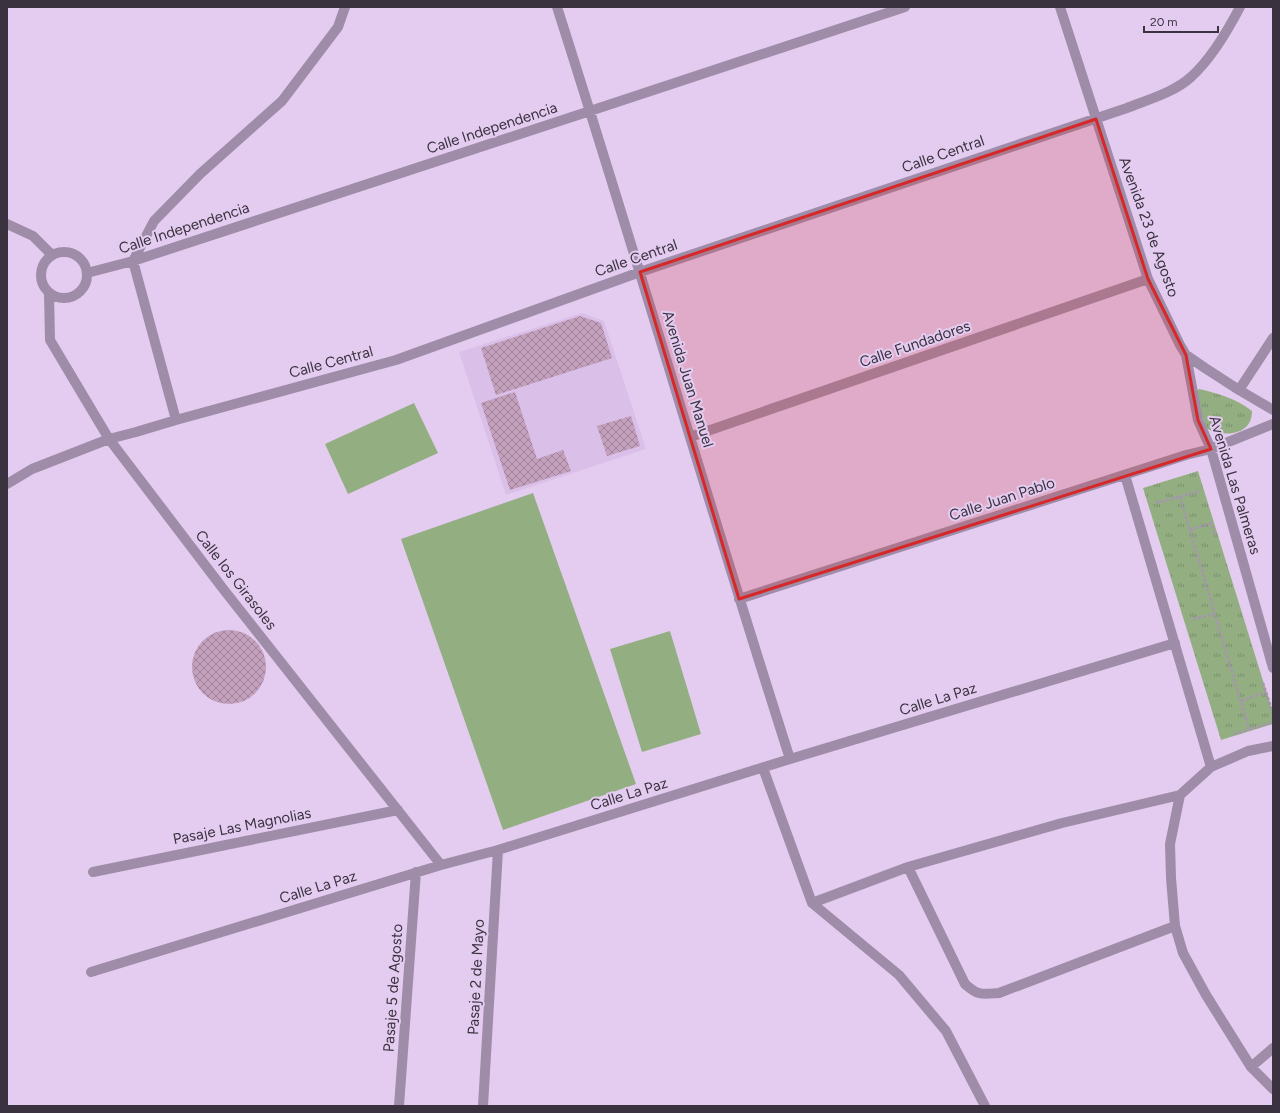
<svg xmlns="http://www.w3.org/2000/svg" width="1280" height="1113" font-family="Figtree,sans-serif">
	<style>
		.built { fill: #dabfe9 }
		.grass { fill: url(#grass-tufts) }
		.pitch { fill: #93af82 }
		.building { fill: url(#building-cross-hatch) }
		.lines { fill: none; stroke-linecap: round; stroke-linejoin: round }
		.path { stroke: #a694b0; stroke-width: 2.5; stroke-dasharray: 3 2; stroke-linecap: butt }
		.minor { stroke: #9f8ca9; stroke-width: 10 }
		.marked { fill: #d62828; fill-opacity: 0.2; stroke: #d62828; stroke-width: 3; stroke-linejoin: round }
		.labels { text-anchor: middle; stroke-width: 4; stroke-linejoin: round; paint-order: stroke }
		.street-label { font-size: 15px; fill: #3b3240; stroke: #e3ccf0 }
	</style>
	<defs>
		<pattern id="grass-tufts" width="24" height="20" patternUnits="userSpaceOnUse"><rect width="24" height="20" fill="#93af82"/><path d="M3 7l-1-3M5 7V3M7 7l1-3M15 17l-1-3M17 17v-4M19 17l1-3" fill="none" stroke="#798f6c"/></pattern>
		<pattern id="building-cross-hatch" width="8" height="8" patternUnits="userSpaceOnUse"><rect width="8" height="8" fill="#c3a0bc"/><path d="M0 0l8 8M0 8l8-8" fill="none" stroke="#a0839a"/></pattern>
	</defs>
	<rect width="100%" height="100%" fill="#e3ccf0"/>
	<path class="built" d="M582 313 604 321 646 449 506 495 459 352Z"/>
	<path class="grass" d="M1199 389C1217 393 1237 399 1252 411 1252 436 1224 437 1207 429L1193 393Z
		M1198 471 1273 713V724L1221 740 1143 488Z"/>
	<path class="pitch" d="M414 403 438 453 348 494 325 444Z
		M533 493 636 784 503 830 401 539Z
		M670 631 701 734 642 752 610 649Z"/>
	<path class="building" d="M580 316 601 323 612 358 496 395 481 348Z
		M515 392 537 459 563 450 571 471 510 490 481 403Z
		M631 416 640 446 607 456 597 426Z
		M192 667a37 37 0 1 1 74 0a37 37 0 1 1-74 0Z"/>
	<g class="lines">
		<path class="path" d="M1180 497 1249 729
			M1156 503 1200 491
			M1190 530 1211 523 1215 536
			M1193 619 1215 614
			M1263 683 1273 713
			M1241 701 1266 692
			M1234 734 1273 722"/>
		<path class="minor" d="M557 7C637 257 710 509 790 759
			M1060 7 1148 279 1180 345 1186 355 1205 368 1239 390 1273 410
			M7 224 33 236 52 255
			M41 275a23 23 0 1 1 46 0a23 23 0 1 1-46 0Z
			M87 273 133 261 590 111 905 7
			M49 293 50 340 109 439 224 590 441 865
			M1186 355 1198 420 1211 449 1273 668
			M1239 390 1273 338
			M176 420 133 261 154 221 200 174 282 101 338 27 345 7
			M690 437 1148 279
			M1125 475 1211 767
			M7 484 32 469 109 439 136 432 176 420 396 360 640 272 1127 108C1147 100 1175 92 1191 77 1210 60 1228 30 1240 7
			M739 599 1186 455 1211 449 1273 424
			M1273 746 1248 751 1211 767 1180 795 1170 844 1171 878 1175 926 1183 953 1206 995 1251 1067 1273 1089
			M763 768 812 903 899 975 946 1031 985 1106
			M93 872 398 810
			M812 903 908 867
			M1175 926 999 993C982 994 978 996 965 984L908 867 1062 823 1180 795
			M91 972 441 865 498 850 790 759 1175 643
			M1251 1067 1273 1048
			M399 1106 416 872
			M483 1106 498 850"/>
	</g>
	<path class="marked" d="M1096 119 1148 279 1186 355 1198 420 1211 449 739 599 640 272Z"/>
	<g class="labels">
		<g class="street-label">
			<text transform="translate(492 128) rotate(-18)" y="5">Calle Independencia</text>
			<text transform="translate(943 154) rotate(-19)" y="5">Calle Central</text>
			<text transform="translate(1149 227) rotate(70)" y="5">Avenida 23 de Agosto</text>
			<text transform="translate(184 228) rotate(-18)" y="5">Calle Independencia</text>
			<text transform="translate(636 258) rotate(-19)" y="5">Calle Central</text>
			<text transform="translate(915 344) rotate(-19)" y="5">Calle Fundadores</text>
			<text transform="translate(331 362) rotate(-15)" y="5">Calle Central</text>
			<text transform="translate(688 379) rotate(73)" y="5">Avenida Juan Manuel</text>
			<text transform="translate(1235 485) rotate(73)" y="5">Avenida Las Palmeras</text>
			<text transform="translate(1002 499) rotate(-18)" y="5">Calle Juan Pablo</text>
			<text transform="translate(236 580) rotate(52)" y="5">Calle los Girasoles</text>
			<text transform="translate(938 699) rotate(-17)" y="5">Calle La Paz</text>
			<text transform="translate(629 794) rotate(-17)" y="5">Calle La Paz</text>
			<text transform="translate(242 826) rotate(-11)" y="5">Pasaje Las Magnolias</text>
			<text transform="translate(318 887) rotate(-17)" y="5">Calle La Paz</text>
			<text transform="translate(476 977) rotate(-87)" y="5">Pasaje 2 de Mayo</text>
			<text transform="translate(393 988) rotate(-86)" y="5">Pasaje 5 de Agosto</text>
		</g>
	</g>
	<rect width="1280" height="1113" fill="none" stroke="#3b3240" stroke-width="16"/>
	<path d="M1144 26v6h74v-6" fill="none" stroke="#3b3240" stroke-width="2"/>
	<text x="1150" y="26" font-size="12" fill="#3b3240" stroke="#e3ccf0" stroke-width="3" paint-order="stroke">20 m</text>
</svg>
